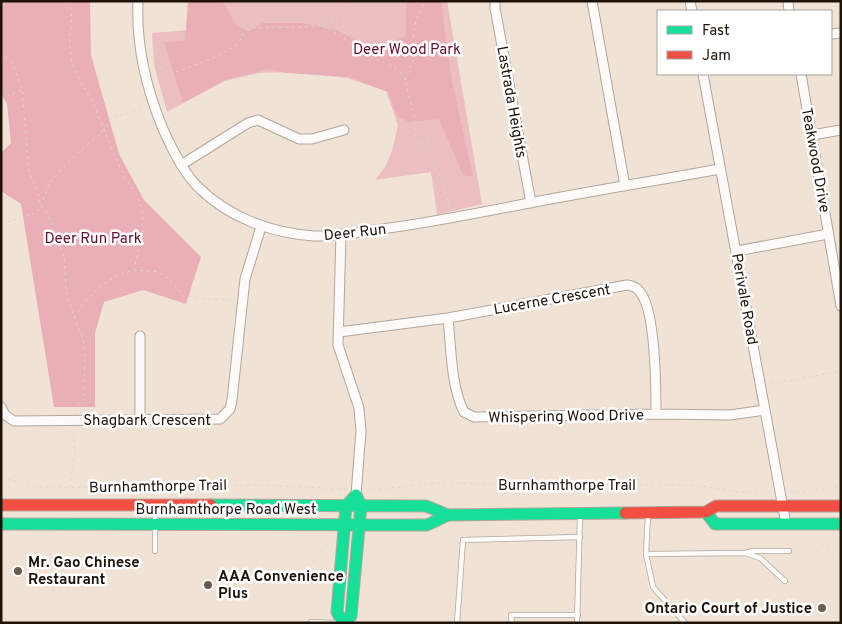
<svg xmlns="http://www.w3.org/2000/svg" width="842" height="624" font-family="Overpass,sans-serif">
	<style>
		.green { fill: #ebbec1 }
		.forest { fill: #e9aeb6 }
		.lines { fill: none; stroke-linecap: round; stroke-linejoin: round }
		.lane-casing { stroke: #b1a69c; stroke-width: 6 }
		.street-casing { stroke: #b1a69c; stroke-width: 11 }
		.fast-casing { stroke: #b1a69c; stroke-width: 13 }
		.jam-casing { stroke: #b1a69c; stroke-width: 13 }
		.path { stroke: #dcd7d3; stroke-width: 1; stroke-dasharray: 2.5 4; stroke-linecap: butt }
		.lane { stroke: #fdfbf9; stroke-width: 4.5 }
		.street { stroke: #fdfbf9; stroke-width: 9 }
		.fast { stroke: #16e098; stroke-width: 11 }
		.jam { stroke: #f24e42; stroke-width: 11 }
		.poi-dot { fill: #685c51; stroke: #fff; stroke-width: 2 }
		.labels { text-anchor: middle; stroke-width: 5; stroke-linejoin: round; paint-order: stroke }
		.park-label { font-size: 15px; fill: #620c2e; stroke: #fff }
		.street-label { font-size: 15px; fill: #1e1309; stroke: #fff }
		.poi-label { font-size: 15px; font-weight: bold; fill: #1e1309; stroke: #fff; text-anchor: start }
	</style>
	<rect width="100%" height="100%" fill="#f0e3d6"/>
	<path class="green" d="M192 1H447L482 204 437 215 431 172 375 180 385 167 392 151 398 125 386 91 347 78 295 72 259 73 225 81 167 112 154 65 152 33 189 30Z"/>
	<path class="forest" d="M1 1H90L91 55 119 154 144 200 201 257 186 304 143 290 104 302 95 333V407H54L21 204 1 191V153L11 143 7 103 1 94Z
		M188 1H222L237 26 249 31 262 23H303L339 31 367 47 383 48 406 35V1H441L451 76 473 177 463 175 439 119 409 122 398 117 388 92 349 77 286 73 269 69 224 80 183 103 164 42 185 41Z"/>
	<g class="lines">
		<defs>
			<path id="lane" d="M648 514 646 554 653 587 685 623
				M155 551V514L158 512H195L200 508
				M745 553 752 551H789
				M646 554 745 553 760 558 785 581
				M311 622 337 623
				M457 623 463 540 580 537
				M512 623 511 615H578
				M577 623 580 515"/>
			<path id="street" d="M138 1C136 46 146 88 163 129 172 149 183 172 198 187 229 218 272 233 314 236 337 237 360 232 382 229 428 223 473 214 519 205 586 192 653 181 720 169
				M495 1V8L531 203
				M592 1 625 186
				M690 1 692 11
				M788 1 789 11
				M831 34 841 33
				M703 74 786 524
				M801 74 841 306
				M812 135 841 130
				M181 165 248 123 258 120 299 139H312L344 130
				M341 234 338 345 359 408 361 431 356 495
				M737 251 828 234
				M448 318C451 347 451 387 464 412L474 417 656 414 730 415 765 410
				M339 332 448 318 627 285C633 286 636 287 640 292 656 311 656 389 656 414
				M1 407 5 415 14 421 220 419 230 409 232 400 245 279 261 227
				M140 420V336"/>
			<path id="fast" d="M356 495 361 506 351 616 343 623 337 612 346 506Z
				M211 505 426 506 448 515 625 513
				M706 512 715 524H841
				M1 524 427 525 448 515"/>
			<path id="jam" d="M1 505H211
				M625 513 706 512 716 506H841"/>
		</defs>
		<use href="#lane" class="lane-casing"/>
		<use href="#street" class="street-casing"/>
		<use href="#fast" class="fast-casing"/>
		<use href="#jam" class="jam-casing"/>
		<path class="path" d="M68 1 71 9 72 28 69 37 71 58 76 74 93 103 123 175 136 193 142 209 143 233 134 269
			M343 18 345 39
			M322 26 339 34 359 52 389 65 400 72 405 80 414 115 415 134 433 163 444 186 450 210
			M1 53 12 62 22 90 29 171 37 191 41 205 50 219 64 257 66 291 74 317 83 338 85 352 84 399 79 403 75 412
			M153 65 172 73
			M405 80 413 61 417 47 413 35 416 20 425 1
			M159 91 173 73 216 57 238 44 244 33 253 28C282 24 343 37 353 1
			M1 99 21 90
			M421 143 432 138
			M1 224 36 213 41 205 50 182 70 160 100 134 113 117 126 114 146 107
			M74 317C91 293 114 267 146 271 149 271 154 271 157 272 168 276 177 287 183 296L208 299 234 300
			M771 384 841 371
			M1 479 13 480 36 487 157 488 255 485 347 489
			M70 487 75 454 73 430
			M366 489H379L435 483 682 485 702 486 739 492H771
			M790 492H806L841 486
			M813 535 834 556
			M313 562 333 538"/>
		<use href="#lane" class="lane"/>
		<use href="#street" class="street"/>
		<use href="#fast" class="fast"/>
		<use href="#jam" class="jam"/>
	</g>
	<g class="poi-dot">
		<circle cx="18" cy="571" r="5"/>
		<circle cx="208" cy="585" r="5"/>
		<circle cx="822" cy="608" r="5"/>
	</g>
	<g class="labels">
		<g class="park-label">
			<text x="407" y="54">Deer Wood Park</text>
			<text x="93" y="243">Deer Run Park</text>
		</g>
		<g class="street-label">
			<text transform="translate(512 102) rotate(80)" y="5">Lastrada Heights</text>
			<text transform="translate(816 160) rotate(80)" y="5">Teakwood Drive</text>
			<text transform="translate(355 232) rotate(-6)" y="5">Deer Run</text>
			<text transform="translate(552 299) rotate(-10)" y="5">Lucerne Crescent</text>
			<text transform="translate(745 299) rotate(80)" y="5">Perivale Road</text>
			<text transform="translate(566 416) rotate(-1)" y="5">Whispering Wood Drive</text>
			<text x="147" y="425">Shagbark Crescent</text>
			<text x="567" y="490">Burnhamthorpe Trail</text>
			<text transform="translate(158 486) rotate(-1)" y="5">Burnhamthorpe Trail</text>
			<text x="226" y="514">Burnhamthorpe Road West</text>
		</g>
		<g class="poi-label">
			<text x="28" y="567">Mr. Gao Chinese<tspan x="28" dy="17">Restaurant</tspan></text>
			<text x="218" y="581">AAA Convenience<tspan x="218" dy="17">Plus</tspan></text>
			<text x="812" y="613" text-anchor="end">Ontario Court of Justice</text>
		</g>
	</g>
	<rect width="842" height="624" fill="none" stroke="#1e1309" stroke-width="5"/>
	<rect x="657" y="10" width="175" height="65" fill="#ffffff" stroke="#a5a19d"/>
	<rect x="667" y="26" width="25" height="8" fill="#16e098" stroke="#a5a19d"/>
	<text x="702" y="35" font-size="15" fill="#1e1309">Fast</text>
	<rect x="667" y="51" width="25" height="8" fill="#f24e42" stroke="#a5a19d"/>
	<text x="702" y="60" font-size="15" fill="#1e1309">Jam</text>
</svg>
